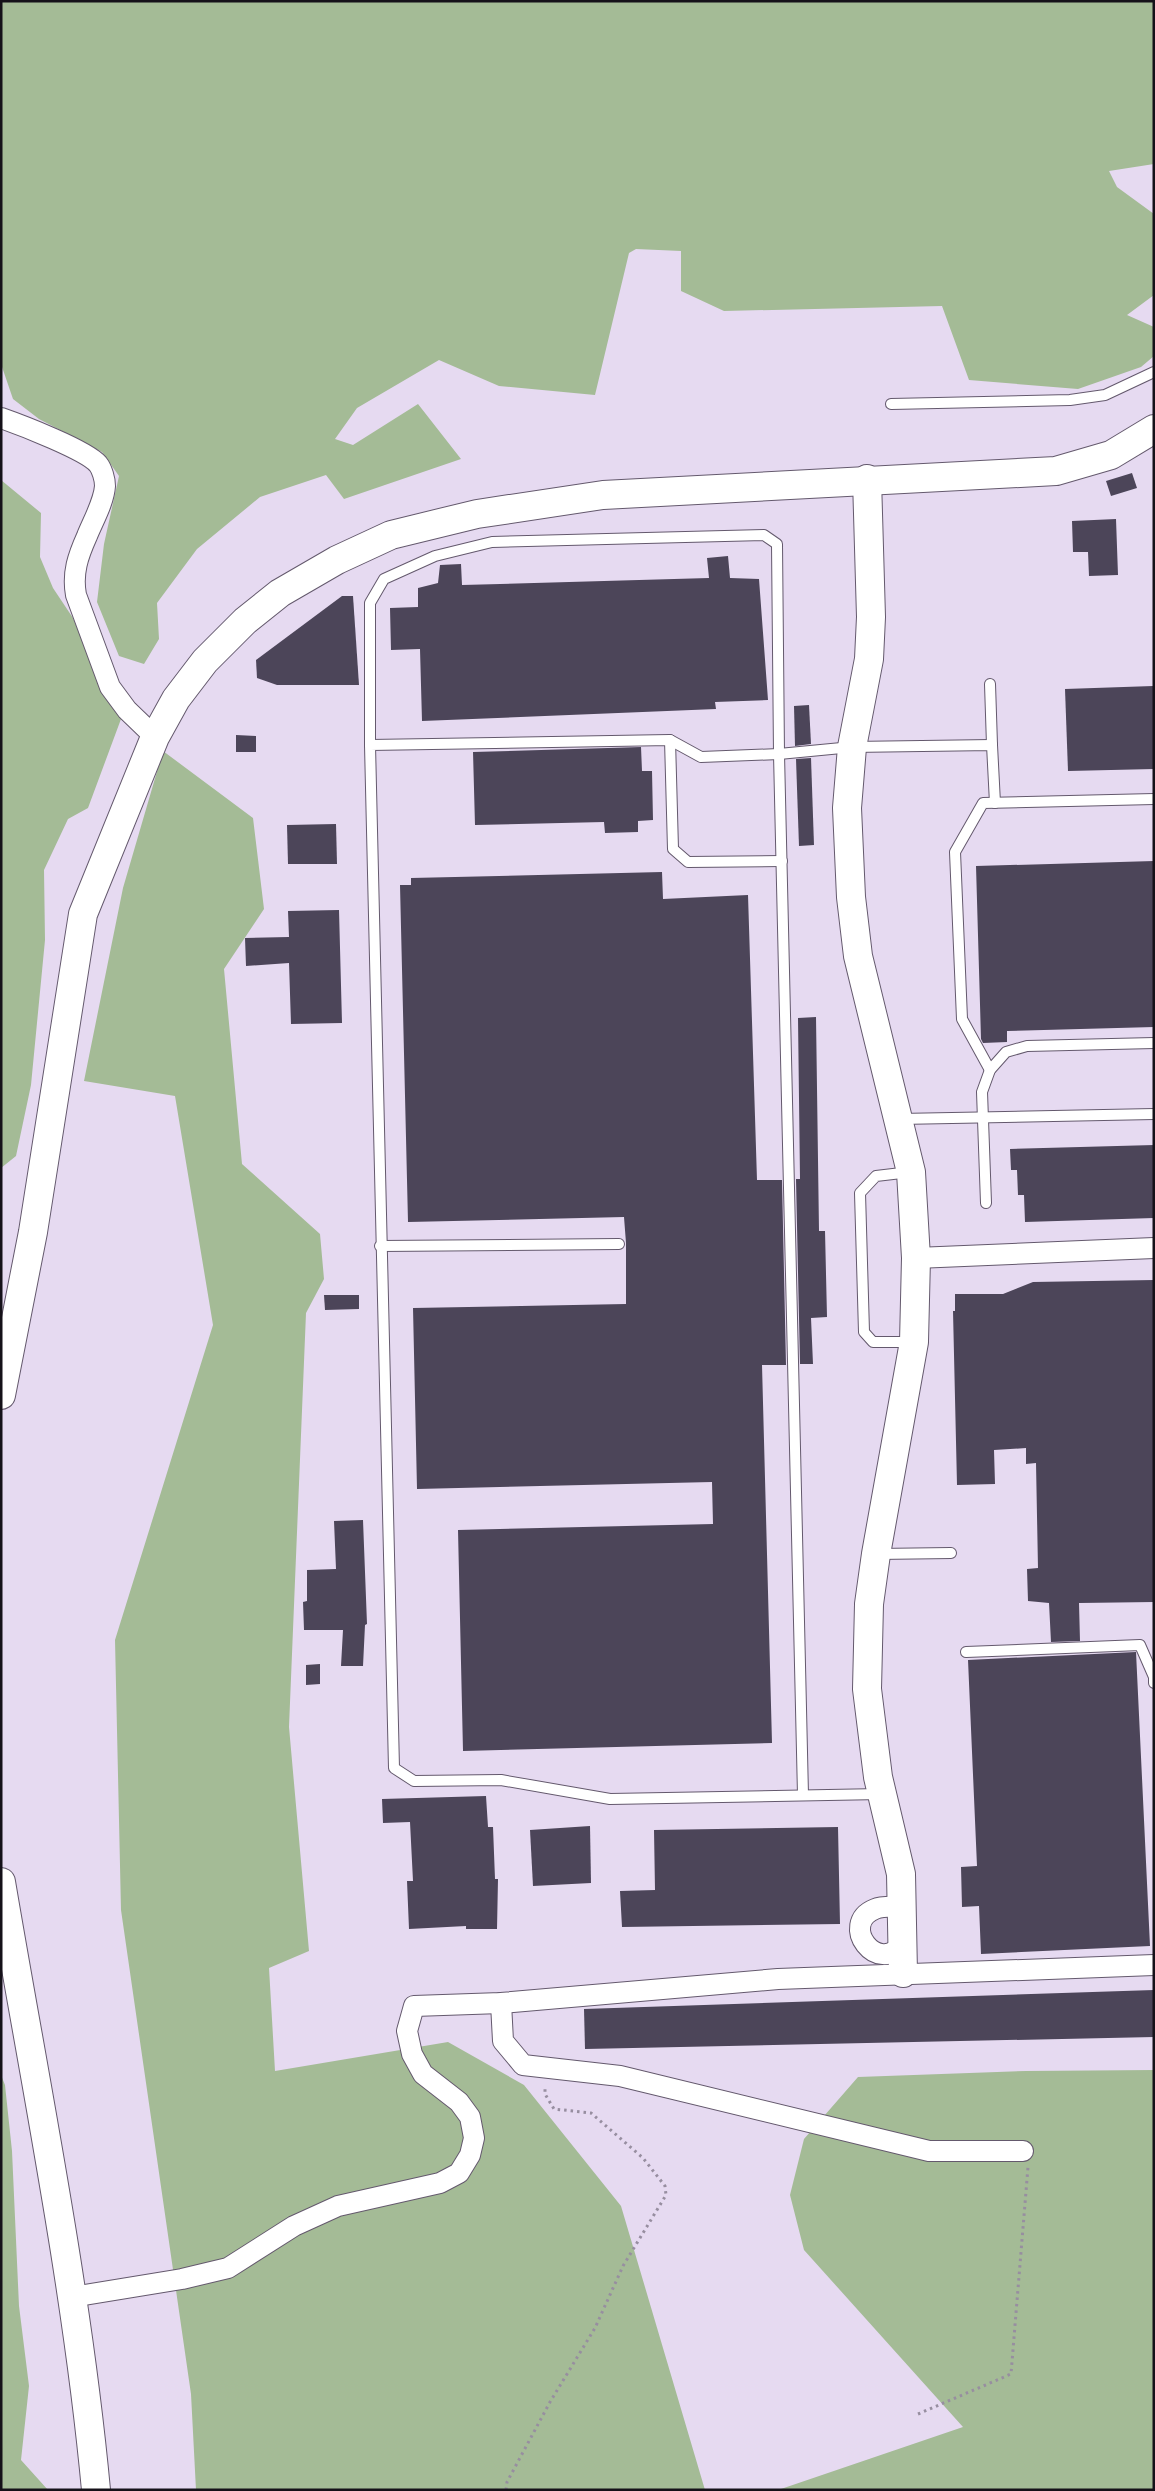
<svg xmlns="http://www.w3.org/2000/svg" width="1155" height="2491" font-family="'IBM Plex Sans',sans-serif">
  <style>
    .forest { fill: #a4bb96 }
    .building { fill: #4c4559 }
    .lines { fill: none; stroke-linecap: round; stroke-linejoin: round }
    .lane-casing { stroke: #64596d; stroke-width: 12 }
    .street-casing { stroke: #64596d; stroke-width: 22 }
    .secondary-casing { stroke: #64596d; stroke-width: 30 }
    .path { stroke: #978ea0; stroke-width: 3; stroke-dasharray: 2.5 4; stroke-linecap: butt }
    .lane { stroke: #fff; stroke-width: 10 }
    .street { stroke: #fff; stroke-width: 20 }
    .secondary { stroke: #fff; stroke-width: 28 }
  </style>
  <rect width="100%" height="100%" fill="#e6daf1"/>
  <g class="forest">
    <path d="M1,1H1154V164L1109,171L1117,187L1154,214V295L1127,315L1154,327V356L1141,367L1078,389L969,380L942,306L724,311L681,291V251L636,249L629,253L595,395L499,386L439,360L357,408L335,439L353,445L418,404L461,459L344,499L326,475L260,497L197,549L157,603L159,639L144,664L119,656L97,602L104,544L119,476L102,452L39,419L13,399L1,364Z"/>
    <path d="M1,480L41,513L40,557L53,588L73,618L93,667L121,719L88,808L68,819L44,870L45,940L31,1085L16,1156L1,1168Z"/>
    <path d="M163,751L253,818L264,909L224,969L242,1164L320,1234L324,1279L306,1313L289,1727L309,1951L269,1968L275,2071L448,2042L524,2085L621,2206L705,2490H196L191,2394L121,1910L115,1640L213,1325L175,1096L84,1081L123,888Z"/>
    <path d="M1154,2070V2490H778L963,2427L804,2250L790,2195L804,2139L858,2077L1026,2071Z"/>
    <path d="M1,2075L5,2085L12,2151L19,2306L29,2386L21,2460L48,2490H1Z"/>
  </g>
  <g class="building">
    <path d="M1132,473L1137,488L1111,496L1106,481Z"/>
    <path d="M1116,519L1118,575L1089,576L1088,552H1073L1072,521Z"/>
    <path d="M728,556L730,578L759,579L768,700L715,702L716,709L422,721L420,649L391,650L390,608L418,607V588L438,583L440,565L461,564L462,585L709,578L707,558Z"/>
    <path d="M342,596H353L359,685H277L257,678L256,660Z"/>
    <path d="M1153,686L1154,769L1068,771L1065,689Z"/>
    <path d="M809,705L811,744L795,746L794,706Z"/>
    <path d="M236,735L256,736V752H236Z"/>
    <path d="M641,747L642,771H652L653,820L638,821V832L605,833L604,822L475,825L473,752Z"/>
    <path d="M811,758L814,845L799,846L796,759Z"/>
    <path d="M336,824L337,864H288L287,825Z"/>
    <path d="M1154,861V1027L1007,1031V1042L983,1043L981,1039L976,866Z"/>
    <path d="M662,872L663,899L748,895L757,1180H782L786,1365H762L772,1743L463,1751L458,1530L713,1524L712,1482L417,1489L413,1308L626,1304V1243L624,1217L408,1222L400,885H411V878Z"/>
    <path d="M339,910L342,1023L291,1024L289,963L246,966L245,938L289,937L288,911Z"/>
    <path d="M816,1017L819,1231H825L827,1317L811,1318L813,1364H800L796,1179H800L798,1018Z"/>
    <path d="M1154,1145V1218L1025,1222L1024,1195H1018L1017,1170H1011L1010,1149Z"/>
    <path d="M1154,1280V1602L1079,1603L1080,1641L1051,1642L1049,1603L1028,1601L1027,1569L1038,1568L1036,1463L1026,1464V1448L994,1450L995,1484L957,1485L953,1311H955V1294H1003L1033,1282Z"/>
    <path d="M324,1295H359V1309L325,1310Z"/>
    <path d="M363,1520L367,1624L365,1625L363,1666H341L343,1630H304L303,1602L307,1601V1570L336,1569L334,1521Z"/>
    <path d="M1136,1652L1150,1946L981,1954L979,1906L962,1907L961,1867L977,1866L968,1660Z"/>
    <path d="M320,1664V1684L306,1685V1665Z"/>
    <path d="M486,1796L488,1827H493L495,1879H498L497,1929H466V1926L409,1929L407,1881H413L410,1822L383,1823L382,1799Z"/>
    <path d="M590,1826L591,1883L533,1886L530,1830Z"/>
    <path d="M838,1827L840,1924L622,1927L620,1891L655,1890L654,1830Z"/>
    <path d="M1154,1990V2037L585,2049L584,2009Z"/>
  </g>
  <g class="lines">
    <defs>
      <g id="lane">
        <path d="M891,404L1070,400L1105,395L1154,372"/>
        <path d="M990,684L992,745"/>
        <path d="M670,740L673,849L688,862L782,861"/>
        <path d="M370,745V603L384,579L435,556L492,542L764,535L777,544L779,754L803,1795"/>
        <path d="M990,1070L962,1019L955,852L983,803L1154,799"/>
        <path d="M899,1119L1154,1114"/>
        <path d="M910,1172L876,1176L860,1193L864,1332L873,1342H913"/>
        <path d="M986,1203L982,1092L990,1070L1006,1052L1027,1046L1154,1043"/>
        <path d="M380,1246L619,1244"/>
        <path d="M877,1554L951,1553"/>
        <path d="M966,1652L1140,1645L1154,1677V1683"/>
        <path d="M881,1794L610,1799L501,1780L414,1781L394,1768L370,745L670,740L701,757L779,754L852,747L992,745L995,803"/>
      </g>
      <g id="street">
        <path d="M1,418C21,425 86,450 98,464C102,469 105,479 105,486C104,502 93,521 87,536C78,556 72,573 76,595L110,687L127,710L155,737"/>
        <path d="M916,1258L1154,1248"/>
        <path d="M902,1906C894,1907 882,1906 875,1909C838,1924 878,1977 903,1943"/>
        <path d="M501,2003L503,2041L523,2065L620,2076L929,2151H1023"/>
        <path d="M72,2297L182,2279L228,2268L294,2226L338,2206L440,2183L459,2173L470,2155L474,2138L470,2117L459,2102L423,2074L412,2054L407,2031L414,2006L501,2003L778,1979L1154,1965"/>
      </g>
      <g id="secondary">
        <path d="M867,479L871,617L869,659L852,747L847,808L851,897L858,956L911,1172L916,1258L914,1342L876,1554L869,1604L867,1689L878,1777L901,1874L903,1973"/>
        <path d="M1,1395L33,1232L83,914L155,737L176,699L205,661L245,621L280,593L337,560L391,535L477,514L603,495L1056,471L1111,455L1154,429"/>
        <path d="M1,1882C35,2083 77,2287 96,2490"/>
      </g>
    </defs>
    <use href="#lane" class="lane-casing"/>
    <use href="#street" class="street-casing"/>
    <use href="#secondary" class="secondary-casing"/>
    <g class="path">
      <path d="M918,2414L1011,2374L1028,2167"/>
      <path d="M506,2490L507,2482L550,2402L595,2328L623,2266L666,2195L665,2186L643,2158L591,2113L554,2109L545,2094V2086"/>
    </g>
    <use href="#lane" class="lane"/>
    <use href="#street" class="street"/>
    <use href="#secondary" class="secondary"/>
  </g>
  <rect width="1155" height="2491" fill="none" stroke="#151119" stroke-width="5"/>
</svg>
